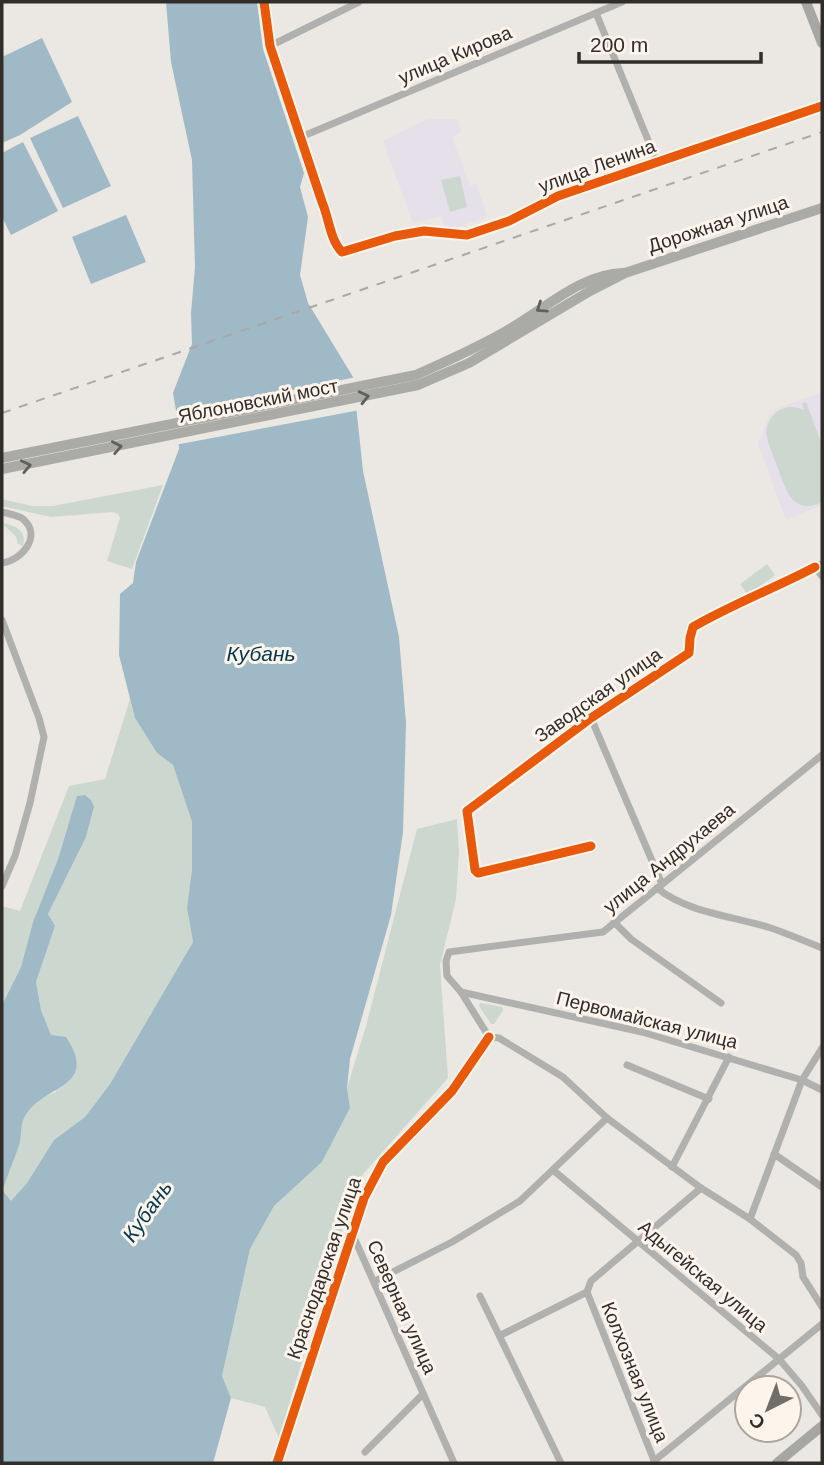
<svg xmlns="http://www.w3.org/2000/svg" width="824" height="1465" font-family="Arial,sans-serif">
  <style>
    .education { fill: #e6e0ea }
    .green { fill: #ccd8cf }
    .water { fill: #9fb9c6 }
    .pier { fill: #ebe7e2 }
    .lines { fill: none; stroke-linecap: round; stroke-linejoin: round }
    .street { stroke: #b0b1af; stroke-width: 7 }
    .secondary { stroke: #a6a6a5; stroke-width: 10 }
    .primary { stroke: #aaaaa7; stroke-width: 10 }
    .rail { stroke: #aaa8a6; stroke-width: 2; stroke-dasharray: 9 9; stroke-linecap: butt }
    .cycleway-casing { stroke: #fdf5ec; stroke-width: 13 }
    .cycleway { stroke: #e8590c; stroke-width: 9 }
    .oneway { stroke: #615f5c }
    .labels { text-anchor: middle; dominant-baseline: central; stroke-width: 6; stroke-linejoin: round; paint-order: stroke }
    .street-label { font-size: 19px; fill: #302d2a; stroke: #fdf5ec }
    .water-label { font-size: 21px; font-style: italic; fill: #023950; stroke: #fdf5ec }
  </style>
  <rect width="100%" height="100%" fill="#ebe7e2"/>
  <g class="education">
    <path d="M428,119H458L461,132L452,137L470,186L477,184L487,217L446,231L441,216L413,223L383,141Z"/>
    <path d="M822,392V505L786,520L758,443L770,414L774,410Z"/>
  </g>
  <g class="green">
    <path d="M460,176L467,207L450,212L441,180Z"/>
    <path d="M806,402L822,445V502C792,517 785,487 777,466C773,455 768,444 766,433C768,413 785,401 804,410L802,403Z"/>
    <path d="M163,485L132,569L107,561L120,518L118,514L113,512L51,517L2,506V499L32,506H53Z"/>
    <path d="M2,523C15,526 27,529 23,546L18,544L16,537Z"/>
    <path d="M767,564L775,575L748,595L740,584Z"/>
    <path d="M130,699L135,718L157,753L173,765L192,822V869L187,908L193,942L110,1084L85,1117L54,1140L27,1183L11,1202L3,1192L9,1166L19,1143L22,1120L34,1101L56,1092L51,1036L41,1010L36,982L55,926L48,914L86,837L94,808L68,825L58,859L33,922L21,967L2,1005V906L20,911L69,786L105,779Z"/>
    <path d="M457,819L459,852L456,899L440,965L448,1078L363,1174L338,1242L279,1438L265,1407L231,1398L222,1376L250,1249L274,1206L322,1162L350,1108L347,1088L366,1026L417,829Z"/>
    <path d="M480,1003L502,1007L503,1010L494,1024H491L479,1006Z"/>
  </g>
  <g class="water">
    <path d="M166,2H257L263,49L304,173L300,187L308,217L300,275L308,303L353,377L363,471L399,637L406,723L403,832L391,915L350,1059L347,1088L350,1108L322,1162L274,1206L250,1249L222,1376L231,1398L213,1463H2V1005L21,967L33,922L58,859L77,796L85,795L91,800L94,807L86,837L48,914L55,926L36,982L41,1010L51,1035L66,1037C101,1090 40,1084 24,1118C20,1126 22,1136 19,1145C14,1161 7,1175 3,1191L11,1201L27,1183L54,1140L85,1117L110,1084L193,942L187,908L192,869V822L173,765L157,753L135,718L119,655L120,594L133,583L136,562L179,449L178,422L173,393L192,344L191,313L195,267L192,160L171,62Z"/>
    <path d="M42,38L72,102L20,135L2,143V57Z"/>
    <path d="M78,116L111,186L63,208L30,138Z"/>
    <path d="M23,142L58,211L11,235L2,217V153Z"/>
    <path d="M126,215L146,262L91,284L72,237Z"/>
  </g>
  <path class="pier" d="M356,377L360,410L175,445L173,415Z"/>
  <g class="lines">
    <g class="street">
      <path d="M264,2L270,46L322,202C329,218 330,240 342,252L395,236L424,231L467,235L509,221L558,196L822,106"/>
      <path d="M596,13L657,162"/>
      <path d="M270,46L359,2"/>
      <path d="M301,137L622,2"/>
      <path d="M2,512C9,514 18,515 23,519C43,536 21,561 2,563"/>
      <path d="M822,564L815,567L822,576"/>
      <path d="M2,620L39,718L44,737L30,803L15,856L2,886"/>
      <path d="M591,718L662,884"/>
      <path d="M591,846L478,873L475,870L467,811L591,718L689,653L690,638L693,627C733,604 775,588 815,567"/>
      <path d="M657,888C688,913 733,916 771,928C788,934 805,941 822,948"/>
      <path d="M614,922L631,939L721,1003"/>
      <path d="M461,992L642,1032L802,1080L822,1090"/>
      <path d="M489,1037L461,992L447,976L446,961L449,952L603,932L822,755"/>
      <path d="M489,1037L499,1038L563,1077L607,1118L701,1188L750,1219L796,1255L801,1263L803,1277L822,1307"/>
      <path d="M627,1065L709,1099"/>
      <path d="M774,1154L822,1187"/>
      <path d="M672,1167L729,1057"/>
      <path d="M553,1170L779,1359L802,1386L822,1415"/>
      <path d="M750,1219L802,1080L822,1048"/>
      <path d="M352,1233L454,1463"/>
      <path d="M375,1281L452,1242L520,1201L607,1118"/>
      <path d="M587,1292L655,1463"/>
      <path d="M587,1292L591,1281L701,1188"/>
      <path d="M480,1296L561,1463"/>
      <path d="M501,1335L587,1292"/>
      <path d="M365,1452L423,1394"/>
      <path d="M654,1461L822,1324"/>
      <path d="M277,1463L364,1198L383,1162L452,1091L489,1037"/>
    </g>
    <g class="secondary">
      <path d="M806,2L822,43"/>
      <path d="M777,1463L822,1426"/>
    </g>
    <g class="primary">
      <path d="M2,458L416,375C449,360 482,346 513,327C547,307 582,274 623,273"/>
      <path d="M2,469L418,385L469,363L590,291L625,273L822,208"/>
    </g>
    <path class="rail" d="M2,413L822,132"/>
    <defs>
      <g id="cycleway">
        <path d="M264,2L270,46L322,202C329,218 330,240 342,252L395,236L424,231L467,235L509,221L558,196L822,106"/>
        <path d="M591,846L478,873L475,870L467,811L591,718L689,653L690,638L693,627C733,604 775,588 815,567"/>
        <path d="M277,1463L364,1198L383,1162L452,1091L489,1037"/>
      </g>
    </defs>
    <use href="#cycleway" class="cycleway-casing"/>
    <use href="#cycleway" class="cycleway"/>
  </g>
  <defs><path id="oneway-chevron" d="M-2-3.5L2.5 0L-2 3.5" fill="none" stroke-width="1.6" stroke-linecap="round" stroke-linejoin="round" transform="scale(1.75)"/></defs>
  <g class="oneway">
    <use href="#oneway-chevron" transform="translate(541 308) rotate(146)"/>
    <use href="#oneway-chevron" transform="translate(364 397) rotate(-13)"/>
    <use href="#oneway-chevron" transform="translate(117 447) rotate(-11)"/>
    <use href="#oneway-chevron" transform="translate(26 466) rotate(-12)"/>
  </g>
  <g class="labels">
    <g class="street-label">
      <text transform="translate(455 55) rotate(-23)">улица Кирова</text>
      <text transform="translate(597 166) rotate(-20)">улица Ленина</text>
      <text transform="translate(718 224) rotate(-18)">Дорожная улица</text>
      <text transform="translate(258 401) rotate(-11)">Яблоновский мост</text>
      <text transform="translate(598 695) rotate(-35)">Заводская улица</text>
      <text transform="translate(669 858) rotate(-39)">улица Андрухаева</text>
      <text transform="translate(647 1020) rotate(14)">Первомайская улица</text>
      <text transform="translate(324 1268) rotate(-71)">Краснодарская улица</text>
      <text transform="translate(703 1276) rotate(40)">Адыгейская улица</text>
      <text transform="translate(402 1307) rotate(66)">Северная улица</text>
      <text transform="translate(635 1372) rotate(68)">Колхозная улица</text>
    </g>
    <g class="water-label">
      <text x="261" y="653">Кубань</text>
      <text transform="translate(147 1211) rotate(-55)">Кубань</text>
    </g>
  </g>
  <rect width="824" height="1465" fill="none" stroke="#302d2a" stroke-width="7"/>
  <g transform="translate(768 1409) rotate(222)"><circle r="33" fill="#fdf5ec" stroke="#aba59e" stroke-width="2"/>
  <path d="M0-5L12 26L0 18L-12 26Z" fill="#716e6a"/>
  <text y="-10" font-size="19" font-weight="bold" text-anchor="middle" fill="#302d2a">С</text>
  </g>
  <path d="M579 52v10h182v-10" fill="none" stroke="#302d2a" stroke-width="3.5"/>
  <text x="590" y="52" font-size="21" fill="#302d2a" stroke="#fdf5ec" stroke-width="5" paint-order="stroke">200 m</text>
</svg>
